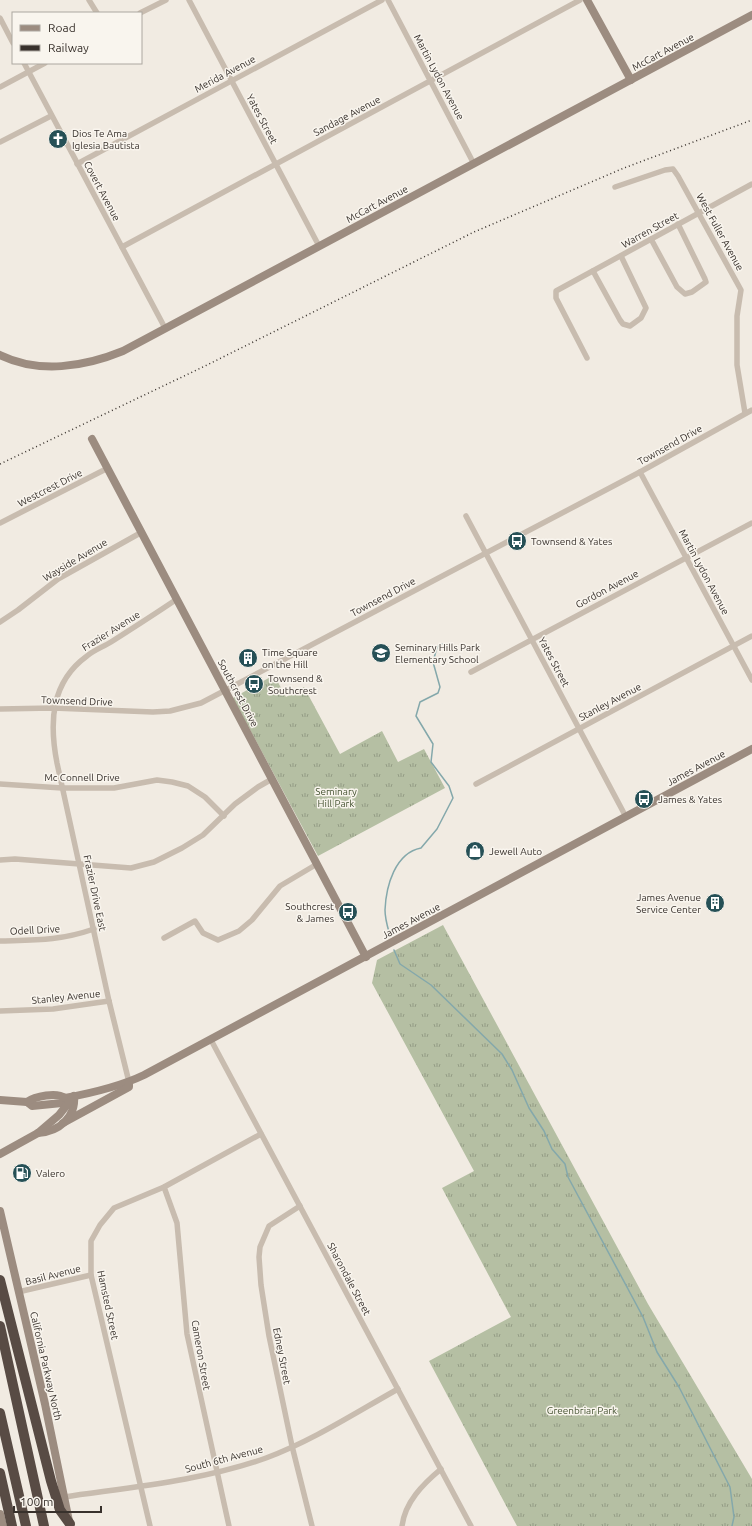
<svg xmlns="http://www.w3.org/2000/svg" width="752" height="1526" font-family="Ubuntu,sans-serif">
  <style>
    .grass { fill: url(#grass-tufts) }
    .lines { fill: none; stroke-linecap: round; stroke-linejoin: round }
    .stream { stroke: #84a8ab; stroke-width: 1.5 }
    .street { stroke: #c8bcaf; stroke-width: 5.5 }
    .secondary { stroke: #9c8c80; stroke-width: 8 }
    .highway { stroke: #584b44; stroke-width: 10 }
    .rail { stroke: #38312c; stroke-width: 1.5; stroke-dasharray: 1 3; stroke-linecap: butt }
    .labels { text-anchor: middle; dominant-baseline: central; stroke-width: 3; stroke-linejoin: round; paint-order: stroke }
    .street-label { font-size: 10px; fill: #38312c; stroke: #f9f5ee }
    .poi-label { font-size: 10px; fill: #38312c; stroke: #f9f5ee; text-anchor: start }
    .park-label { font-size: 10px; fill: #465433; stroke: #f9f5ee }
  </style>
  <defs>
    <pattern id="grass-tufts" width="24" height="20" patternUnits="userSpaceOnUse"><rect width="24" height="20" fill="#b5bfa3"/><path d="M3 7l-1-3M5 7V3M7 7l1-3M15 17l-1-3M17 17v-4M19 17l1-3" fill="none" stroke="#949c85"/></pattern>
  </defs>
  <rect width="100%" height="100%" fill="#f1ebe2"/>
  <g class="grass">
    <path d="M274,675L286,697L304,687L340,754L382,731L398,762L424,749L445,788L318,856L233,698Z"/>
    <path d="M443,925L648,1304L752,1479V1526H517L429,1361L511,1317L442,1188L474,1171L372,983L377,960Z"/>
  </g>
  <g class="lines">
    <g class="stream">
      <path d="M389,932C387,925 385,917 385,910C386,886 395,853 421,848L437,829L453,798L449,786L431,762L433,744L416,716L420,702L438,693L440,687L433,662L437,647L442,644"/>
      <path d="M394,950L400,964L431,985L502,1054L512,1070L529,1108L544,1131L552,1149L565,1164L568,1177L643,1317L657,1352L679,1387L730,1487L734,1517L732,1526"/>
    </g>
    <g class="street">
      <path d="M89,0L97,13"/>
      <path d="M189,0L319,246"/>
      <path d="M388,0L474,164"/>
      <path d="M140,13L166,0"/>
      <path d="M0,18L13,43"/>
      <path d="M24,63L165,328"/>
      <path d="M0,87L45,63"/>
      <path d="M0,142L51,116"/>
      <path d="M77,164L382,0"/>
      <path d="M615,187L665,170L673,169L678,176L741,290L737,316V365L745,413"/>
      <path d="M651,239L677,287L685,294L692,292L706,282L705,279L678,224"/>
      <path d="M122,247L580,0"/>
      <path d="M593,271L620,320L623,324L630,326L641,318L646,308L621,256"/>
      <path d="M587,358L556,298V291L752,184"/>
      <path d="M640,472L752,680"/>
      <path d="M466,516L626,817"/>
      <path d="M0,523L108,468"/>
      <path d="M0,622L18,610L58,579L142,532"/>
      <path d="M471,672L752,523"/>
      <path d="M0,709L53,708L153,712L170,711L201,703L640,472L752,410"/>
      <path d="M0,784L62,788H114L157,780L172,782L188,786L205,797L224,816"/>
      <path d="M476,784L752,636"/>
      <path d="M0,860L15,859L131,868L154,862L182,848L203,835L235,804L258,787L272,779"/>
      <path d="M164,938L195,921L203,933L218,940L239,931L252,920L280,886L317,864"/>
      <path d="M0,941C36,940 59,941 94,929"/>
      <path d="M0,1011L53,1009L109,1001"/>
      <path d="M211,1040L471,1526"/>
      <path d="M129,1082L109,1001L57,763C49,722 51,682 87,656C94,650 103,647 111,642C133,628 155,614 177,599"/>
      <path d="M164,1187L177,1223L187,1334L229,1526"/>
      <path d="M300,1206L269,1226L260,1247L259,1257L261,1285L269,1336L292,1446L312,1526"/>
      <path d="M18,1292L91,1275"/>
      <path d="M64,1497C132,1487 201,1481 266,1458C312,1441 355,1413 398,1389"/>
      <path d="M150,1526L91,1275V1241L100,1225L114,1208L164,1187L261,1134"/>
      <path d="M402,1526C405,1502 423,1484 441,1469"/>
    </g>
    <g class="secondary">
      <path d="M587,0L631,80"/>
      <path d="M0,355C39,374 84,367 123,351L752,15"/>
      <path d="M92,439L366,957"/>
      <path d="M0,1100L27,1102L32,1106L62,1103L65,1098"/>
      <path d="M27,1102C35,1096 57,1092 65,1098C92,1093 119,1087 144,1075L752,749"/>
      <path d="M63,1123L129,1087V1082"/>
      <path d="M38,1133C59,1132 76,1117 74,1096"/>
      <path d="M0,1154L38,1133L59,1115L74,1096"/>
      <path d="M0,1211L45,1404L69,1521"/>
      <path d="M0,1514L3,1526"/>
    </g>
    <g class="highway">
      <path d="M0,1280L51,1481L60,1510L70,1524"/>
      <path d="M0,1326L44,1526"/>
      <path d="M0,1413L26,1526"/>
      <path d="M0,1473L12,1526"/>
    </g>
    <path class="rail" d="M0,464L205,366L474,232L624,168L752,120"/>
  </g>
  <defs>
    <symbol id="church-disc" viewBox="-11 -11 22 22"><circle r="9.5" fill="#265056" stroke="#f9f5ee"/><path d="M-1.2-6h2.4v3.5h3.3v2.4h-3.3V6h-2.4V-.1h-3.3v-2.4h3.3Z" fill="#fff"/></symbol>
    <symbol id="bus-disc" viewBox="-11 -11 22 22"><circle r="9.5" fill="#265056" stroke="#f9f5ee"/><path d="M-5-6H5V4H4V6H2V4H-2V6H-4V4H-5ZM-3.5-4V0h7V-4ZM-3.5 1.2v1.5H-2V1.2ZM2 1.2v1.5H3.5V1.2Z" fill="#fff"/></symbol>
    <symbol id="school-disc" viewBox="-11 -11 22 22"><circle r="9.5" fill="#265056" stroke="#f9f5ee"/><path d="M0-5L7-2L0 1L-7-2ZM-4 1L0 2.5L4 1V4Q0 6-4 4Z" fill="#fff"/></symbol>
    <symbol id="building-disc" viewBox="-11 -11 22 22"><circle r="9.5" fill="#265056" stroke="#f9f5ee"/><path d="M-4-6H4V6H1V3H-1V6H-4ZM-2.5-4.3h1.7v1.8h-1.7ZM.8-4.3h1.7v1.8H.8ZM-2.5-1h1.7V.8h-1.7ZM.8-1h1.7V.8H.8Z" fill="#fff"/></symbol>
    <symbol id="shop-disc" viewBox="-11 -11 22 22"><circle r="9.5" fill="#265056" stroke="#f9f5ee"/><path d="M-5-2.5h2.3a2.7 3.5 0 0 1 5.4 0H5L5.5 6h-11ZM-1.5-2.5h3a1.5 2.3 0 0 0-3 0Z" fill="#fff"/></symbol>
    <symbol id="fuel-disc" viewBox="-11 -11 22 22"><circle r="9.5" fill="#265056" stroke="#f9f5ee"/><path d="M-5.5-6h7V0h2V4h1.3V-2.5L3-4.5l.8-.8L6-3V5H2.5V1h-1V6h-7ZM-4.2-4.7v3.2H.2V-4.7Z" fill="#fff"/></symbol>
  </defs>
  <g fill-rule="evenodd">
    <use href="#church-disc" x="47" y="128" width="22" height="22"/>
    <use href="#bus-disc" x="506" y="530" width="22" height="22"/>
    <use href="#school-disc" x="370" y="642" width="22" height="22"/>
    <use href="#building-disc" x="237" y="647" width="22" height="22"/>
    <use href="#bus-disc" x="243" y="673" width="22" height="22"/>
    <use href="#bus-disc" x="633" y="788" width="22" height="22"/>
    <use href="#shop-disc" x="464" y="840" width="22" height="22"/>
    <use href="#building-disc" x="704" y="892" width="22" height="22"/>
    <use href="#bus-disc" x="337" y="901" width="22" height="22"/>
    <use href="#fuel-disc" x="11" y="1162" width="22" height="22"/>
  </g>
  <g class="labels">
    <g class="street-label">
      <text transform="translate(663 52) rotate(-28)">McCart Avenue</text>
      <text transform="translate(225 74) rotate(-28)">Merida Avenue</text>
      <text transform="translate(439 77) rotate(62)">Martin Lydon Avenue</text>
      <text transform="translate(347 116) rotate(-28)">Sandage Avenue</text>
      <text transform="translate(262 119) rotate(62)">Yates Street</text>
      <text transform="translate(102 191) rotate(62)">Covert Avenue</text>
      <text transform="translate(377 204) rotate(-28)">McCart Avenue</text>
      <text transform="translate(650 230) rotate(-29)">Warren Street</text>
      <text transform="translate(720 232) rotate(61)">West Fuller Avenue</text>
      <text transform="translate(670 445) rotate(-29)">Townsend Drive</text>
      <text transform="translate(50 488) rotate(-27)">Westcrest Drive</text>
      <text transform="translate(75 560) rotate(-31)">Wayside Avenue</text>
      <text transform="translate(704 572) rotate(62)">Martin Lydon Avenue</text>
      <text transform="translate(607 589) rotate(-28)">Gordon Avenue</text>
      <text transform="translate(383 597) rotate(-28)">Townsend Drive</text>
      <text transform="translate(111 631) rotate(-32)">Frazier Avenue</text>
      <text transform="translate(554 662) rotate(62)">Yates Street</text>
      <text transform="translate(238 693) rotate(62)">Southcrest Drive</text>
      <text transform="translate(77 701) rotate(2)">Townsend Drive</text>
      <text transform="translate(610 702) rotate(-28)">Stanley Avenue</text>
      <text transform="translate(696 768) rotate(-28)">James Avenue</text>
      <text x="82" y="777">Mc Connell Drive</text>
      <text transform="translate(95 893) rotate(78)">Frazier Drive East</text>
      <text transform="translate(411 921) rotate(-28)">James Avenue</text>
      <text transform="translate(35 930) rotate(-3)">Odell Drive</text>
      <text transform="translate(66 997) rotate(-6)">Stanley Avenue</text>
      <text transform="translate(53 1275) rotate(-14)">Basil Avenue</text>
      <text transform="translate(349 1279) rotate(62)">Sharondale Street</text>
      <text transform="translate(108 1305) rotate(78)">Hamsted Street</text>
      <text transform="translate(201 1355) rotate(80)">Cameron Street</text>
      <text transform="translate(282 1356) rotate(79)">Edney Street</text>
      <text transform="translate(46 1366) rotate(77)">California Parkway North</text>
      <text transform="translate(224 1459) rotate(-15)">South 6th Avenue</text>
    </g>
    <g class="poi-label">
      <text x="72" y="133">Dios Te Ama<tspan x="72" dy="12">Iglesia Bautista</tspan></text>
      <text x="531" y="541">Townsend &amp; Yates</text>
      <text x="395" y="647">Seminary Hills Park<tspan x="395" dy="12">Elementary School</tspan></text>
      <text x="262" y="652">Time Square<tspan x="262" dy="12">on the Hill</tspan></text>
      <text x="268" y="678">Townsend &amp;<tspan x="268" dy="12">Southcrest</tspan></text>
      <text x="658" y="799">James &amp; Yates</text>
      <text x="489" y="851">Jewell Auto</text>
      <text x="701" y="897" text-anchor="end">James Avenue<tspan x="701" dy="12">Service Center</tspan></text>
      <text x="334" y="906" text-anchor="end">Southcrest<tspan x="334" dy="12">&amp; James</tspan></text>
      <text x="36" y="1173">Valero</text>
    </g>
    <g class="park-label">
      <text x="336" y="791">Seminary<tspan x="336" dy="12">Hill Park</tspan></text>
      <text x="582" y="1410">Greenbriar Park</text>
    </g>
  </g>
  <rect x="12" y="12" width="130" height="52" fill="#f9f5ee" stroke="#aca7a0"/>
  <rect x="20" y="25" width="20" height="6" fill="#9c8c80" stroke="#aca7a0"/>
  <text x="48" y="32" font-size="12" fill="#38312c">Road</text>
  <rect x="20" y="45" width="20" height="6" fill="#38312c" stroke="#aca7a0"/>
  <text x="48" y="52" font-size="12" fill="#38312c">Railway</text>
  <path d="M14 1506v6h87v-6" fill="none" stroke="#38312c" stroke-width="2"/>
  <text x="20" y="1506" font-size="12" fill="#38312c" stroke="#f9f5ee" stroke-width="3" paint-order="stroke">100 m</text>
</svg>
